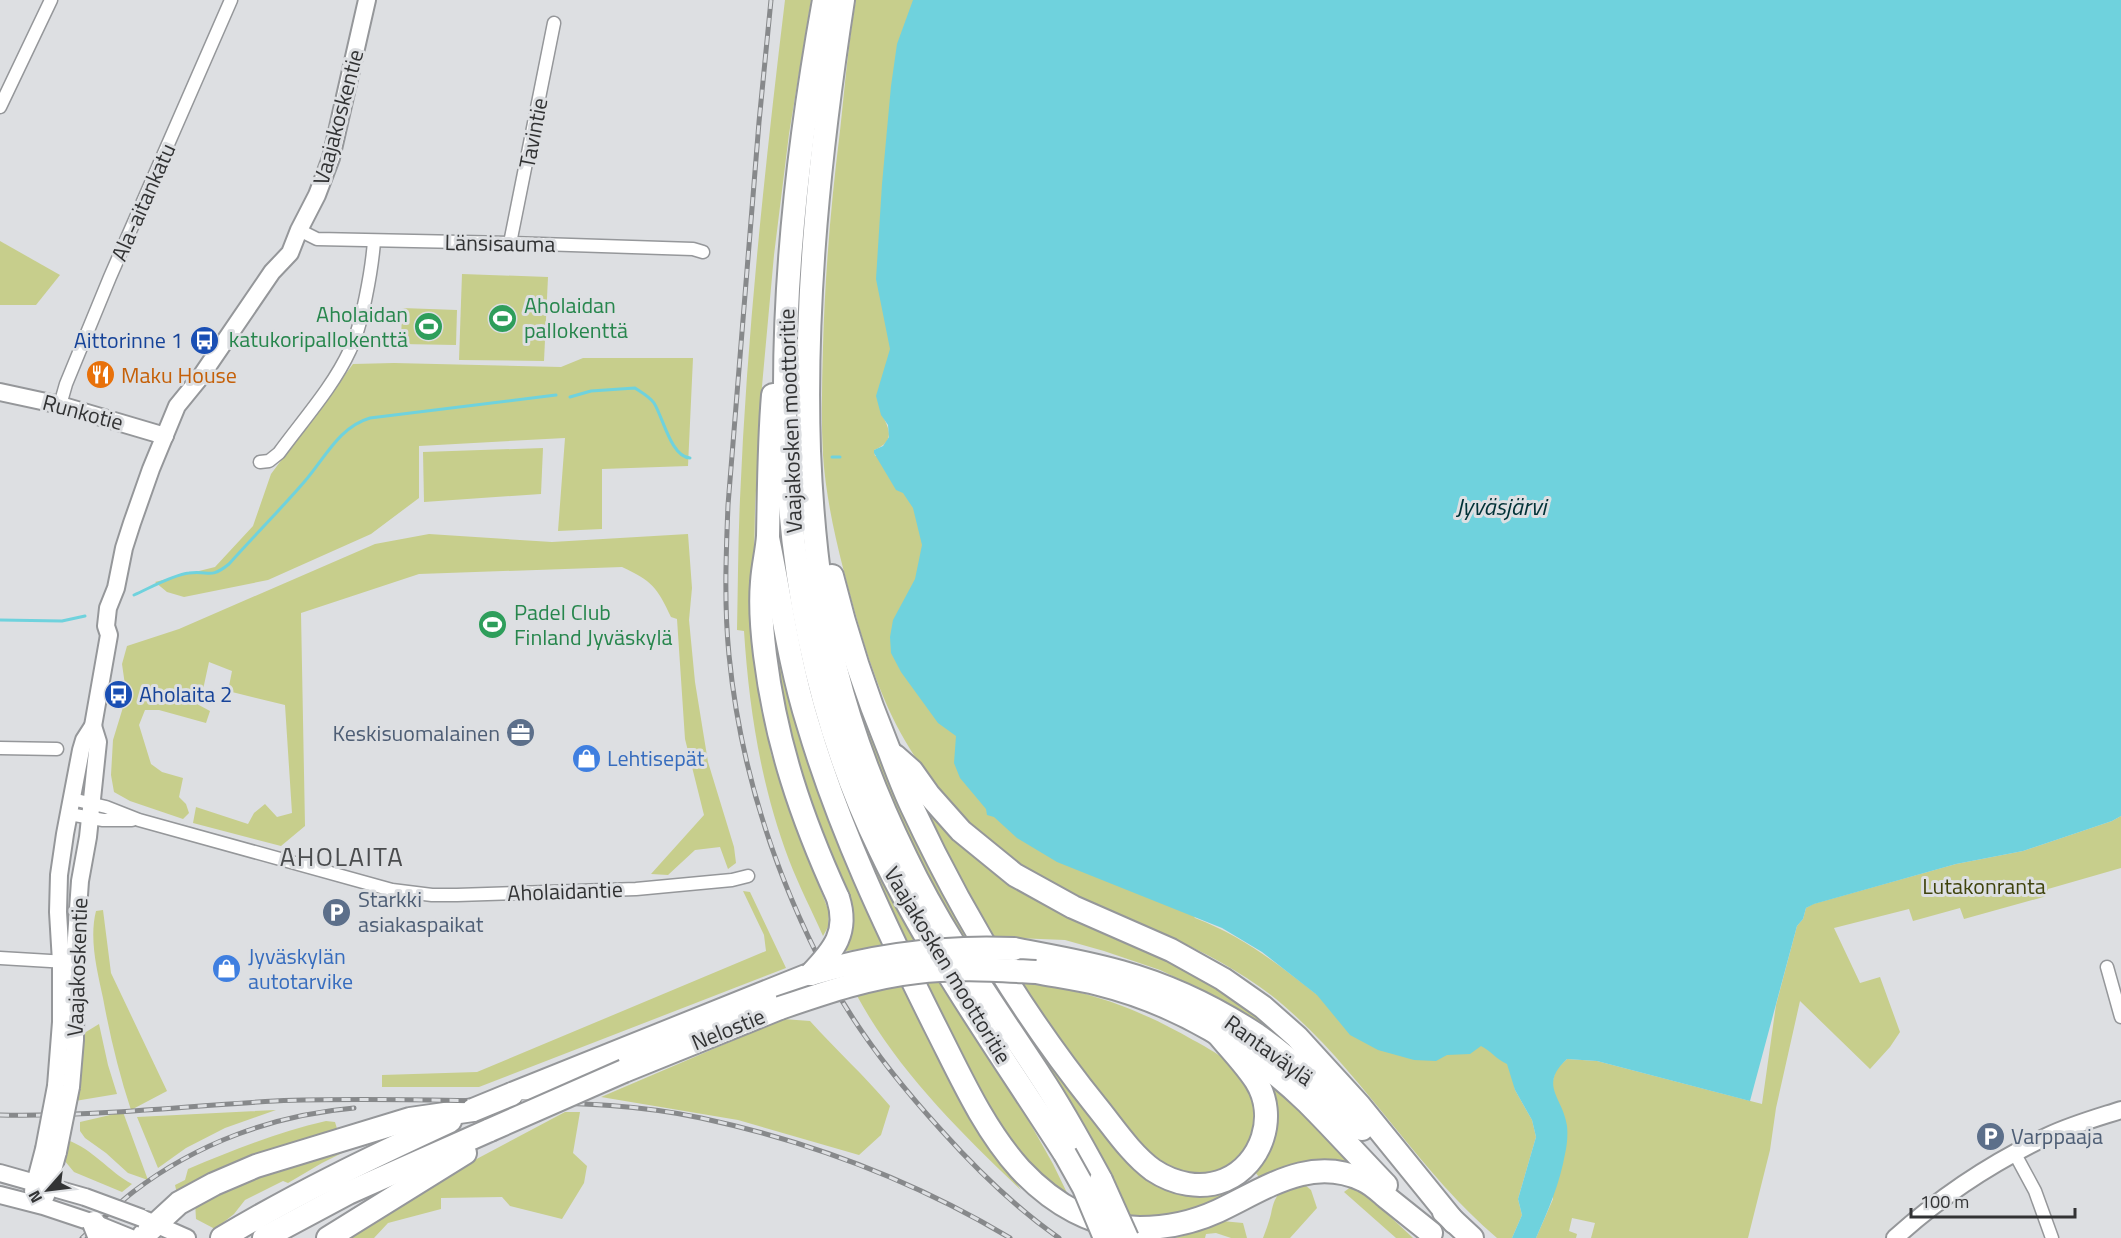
<svg xmlns="http://www.w3.org/2000/svg" width="2121" height="1238" font-family="'Titillium Web',sans-serif">
  <style>
    .green { fill: #c7ce8c }
    .water { fill: #6fd2dd }
    .lines { fill: none; stroke-linecap: round; stroke-linejoin: round }
    .stream { stroke: #6fd2dd; stroke-width: 3 }
    .street-casing { stroke: #95979a; stroke-width: 15 }
    .secondary-casing { stroke: #95979a; stroke-width: 20 }
    .highway-casing { stroke: #95979a; stroke-width: 26 }
    .street { stroke: #fff; stroke-width: 12 }
    .secondary { stroke: #fff; stroke-width: 16 }
    .highway { stroke: #fff; stroke-width: 22 }
    .rail-casing { stroke: #87898b; stroke-width: 5 }
    .rail { stroke: #dddfe2; stroke-width: 3; stroke-dasharray: 9; stroke-linecap: butt }
    .secondary-bridge-casing { stroke: #95979a; stroke-width: 20; stroke-linecap: butt }
    .highway-bridge-casing { stroke: #95979a; stroke-width: 26; stroke-linecap: butt }
    .secondary-bridge { stroke: #fff; stroke-width: 16 }
    .highway-bridge { stroke: #fff; stroke-width: 22 }
    .labels { text-anchor: middle; dominant-baseline: central; stroke-width: 6; stroke-linejoin: round; paint-order: stroke }
    .street-label { font-size: 22px; fill: #323334; stroke: #dddfe2 }
    .leisure-label { font-size: 22px; fill: #27864d; stroke: #dddfe2; text-anchor: start }
    .transit-label { font-size: 22px; fill: #164399; stroke: #dddfe2; text-anchor: end }
    .food-label { font-size: 22px; fill: #c56008; stroke: #dddfe2; text-anchor: start }
    .service-label { font-size: 22px; fill: #4e5e75; stroke: #dddfe2; text-anchor: start }
    .shop-label { font-size: 22px; fill: #366cbe; stroke: #dddfe2; text-anchor: start }
    .park-label { font-size: 22px; fill: #3f430c; stroke: #dddfe2 }
    .water-label { font-size: 24px; font-style: italic; fill: #003136; stroke: #dddfe2 }
    .quarter-label { font-size: 26px; letter-spacing: 1.5px; fill: #4a4c4e; stroke: #dddfe2 }
  </style>
  <rect width="100%" height="100%" fill="#dddfe2"/>
  <g class="green">
    <path d="M785,0H811L789,134L774,255L762,386L755,508L753,614L760,685L771,754L792,816L829,912L828,927L823,936C812,911 799,886 789,860C761,786 749,709 744,631L737,630C738,586 738,542 740,499C747,332 765,166 785,0Z"/>
    <path d="M856,0H1005L882,415C891,431 894,442 874,450L875,456H891L1195,918C1242,936 1277,963 1316,994L1497,976L1515,1090L1532,1120L1536,1137L1518,1199L1522,1215L1512,1238H1497C1416,1169 1363,1073 1282,1004C1216,948 1132,924 1056,886C1027,871 999,851 974,829C964,821 956,810 948,800C901,746 880,697 860,630C844,573 827,514 823,455C821,419 822,383 823,347C825,274 831,203 840,131C845,87 848,43 856,0Z"/>
    <path d="M0,241L60,275L36,305H0Z"/>
    <path d="M462,274L548,277L544,361L459,360Z"/>
    <path d="M402,308L457,310L456,345L401,344Z"/>
    <path d="M583,358H693L688,466L602,469V529L558,531L565,438L419,446V498L371,534L268,580L184,597L167,592L155,582L215,567L253,526L271,474L353,364L394,363L561,367Z"/>
    <path d="M777,428L787,565L1013,1093L1053,1164L1070,1199L1011,1149L911,966L829,774L780,566Z"/>
    <path d="M543,448L541,494L424,502L423,452Z"/>
    <path d="M429,534L552,542L688,534L692,588L689,620L695,682L708,762L734,847L736,863L728,869L720,847L695,850L668,875L651,874L704,815L685,739L677,619L671,617C657,587 652,581 622,567L419,574L301,613L305,826L281,846L193,823L196,807L248,824L254,813L265,804L277,817L292,813L285,705L228,691L232,671L209,662L204,685L197,704L210,711L206,723L159,710H145L139,725L151,764L162,772L183,778L179,797L186,804L189,813L183,819L130,801L114,792L111,775L113,740L124,704L126,692L122,664L127,646L179,629L375,544Z"/>
    <path d="M770,582L890,945L838,952L844,940L777,694Z"/>
    <path d="M846,670L974,937L962,938C909,856 874,763 846,670Z"/>
    <path d="M906,774L942,819L1239,996L1277,1033L1223,1000L1160,970L1104,951L1065,940L987,937Z"/>
    <path d="M2121,816V868L2048,889L2047,896L1964,919L1960,908L1913,921L1909,909L1834,928L1860,983L1880,977L1900,1032L1890,1047L1870,1069L1800,1001L1776,1108L1770,1150L1748,1238H1591L1595,1223L1572,1218L1569,1231L1577,1234L1576,1238H1536L1553,1199L1552,1084L1556,1069L1567,1059L1597,1061L1762,1104L1776,1005L1797,926L1803,919L1806,908L1813,904L1956,864L2023,851L2112,821Z"/>
    <path d="M743,891L750,892L786,968L479,1087H382V1075L477,1072L766,951L764,935Z"/>
    <path d="M103,910L111,973L167,1091L131,1110C119,1074 110,1036 103,998C97,970 89,939 96,911Z"/>
    <path d="M987,977L1000,978L1140,1166L1238,1182L1243,1192L1194,1214L1129,1220Z"/>
    <path d="M1016,981C1083,989 1134,1006 1193,1040C1214,1051 1237,1065 1250,1086C1252,1091 1253,1098 1254,1104C1258,1130 1254,1133 1245,1157L1205,1178L1174,1174L1131,1137Z"/>
    <path d="M905,986L993,1149L1021,1190C959,1131 897,1070 856,994Z"/>
    <path d="M783,1019L810,1021C836,1050 865,1076 890,1106L881,1135L859,1155L738,1120L601,1097Z"/>
    <path d="M99,1024L108,1065L117,1094L75,1101L81,1035Z"/>
    <path d="M1263,1075L1359,1169C1322,1153 1299,1169 1263,1182L1255,1172L1270,1142Z"/>
    <path d="M276,1110L225,1128L186,1148L158,1168L137,1117Z"/>
    <path d="M123,1112L148,1180L128,1173L106,1153L85,1138L80,1131V1122Z"/>
    <path d="M565,1112H580L573,1153L587,1166L584,1183L562,1219L510,1206L502,1197L441,1198V1209L388,1223L374,1238H344L422,1188Z"/>
    <path d="M326,1121L335,1122L338,1132L177,1194L175,1185L185,1180L188,1169C234,1150 278,1132 326,1121Z"/>
    <path d="M67,1140C93,1149 108,1171 132,1184L122,1192L74,1172L64,1160Z"/>
    <path d="M356,1146L322,1163L288,1183L283,1181L245,1200L234,1214L215,1229L196,1219L195,1202L225,1187Z"/>
    <path d="M1305,1185L1311,1190L1317,1208L1290,1238H1263C1266,1230 1269,1222 1271,1214C1276,1190 1281,1190 1305,1185Z"/>
    <path d="M1352,1186L1366,1194L1413,1238H1396L1344,1192Z"/>
    <path d="M1222,1221L1243,1223L1247,1238H1231L1216,1233L1206,1234L1205,1238H1172C1191,1236 1205,1227 1222,1221Z"/>
  </g>
  <path class="water" d="M913,0H2121V816L2112,821L2023,851L1956,864L1814,904L1806,908L1803,919L1797,926L1750,1101L1597,1061L1567,1059C1538,1086 1563,1097 1567,1126C1568,1134 1567,1146 1565,1154C1560,1183 1548,1211 1536,1238H1512L1522,1215L1518,1199L1536,1137L1532,1120L1515,1090L1507,1064C1496,1059 1491,1051 1481,1046L1470,1054L1447,1055L1436,1061L1414,1060L1378,1050L1350,1035L1317,995L1262,952L1222,928L1057,862L1017,838L994,817L987,815L986,809L960,778L954,763L956,736L938,723L901,672L891,653L890,637L893,620L915,579L922,545L913,508L903,493L896,490L874,453V450L883,446L889,437L888,425L881,415L876,396L890,349L876,279L882,184L891,86L897,44Z"/>
  <g class="lines">
    <g class="stream">
      <path d="M570,397L591,391L635,388C641,392 650,397 654,403C663,417 671,457 690,458"/>
      <path d="M832,457H840"/>
      <path d="M134,595C150,588 172,575 189,573C210,570 209,580 229,564C254,536 280,510 305,481C325,458 339,427 370,418L556,395"/>
      <path d="M0,620L62,621L85,616"/>
    </g>
    <defs>
      <g id="street">
        <path d="M0,107L51,0"/>
        <path d="M299,230L317,239L510,243L693,249L703,252"/>
        <path d="M510,243L554,23"/>
        <path d="M60,405L66,384L110,277L231,0"/>
        <path d="M260,462L269,461L279,453C303,420 333,387 350,350C362,326 372,269 374,241"/>
        <path d="M0,748L57,749"/>
        <path d="M72,799L106,807L139,820L392,890L432,895H457L636,889L732,880L748,876"/>
        <path d="M69,814L103,820H132"/>
        <path d="M0,958L67,962"/>
        <path d="M2107,967L2121,1017"/>
        <path d="M2015,1154L2035,1191L2052,1238"/>
      </g>
      <g id="secondary">
        <path d="M0,392L60,405L165,436"/>
        <path d="M56,1086L61,1022V962L58,912L59,875L65,834L81,750L84,740L93,726L109,635L106,626L108,608L116,588L124,548L132,523L151,469L177,406L199,379L272,272L290,253L299,230L317,195L331,158L367,0"/>
        <path d="M71,1087L75,1040L76,938L80,881L88,837L98,742L93,726"/>
        <path d="M0,1173L85,1197"/>
        <path d="M33,1191L44,1149"/>
        <path d="M0,1195L43,1206L94,1223"/>
        <path d="M46,1196L58,1152"/>
        <path d="M146,1220L187,1238"/>
        <path d="M1895,1238C1940,1197 1993,1162 2048,1136C2071,1125 2096,1118 2121,1110"/>
      </g>
      <g id="highway">
        <path d="M824,0C774,277 753,589 880,850C931,957 1001,1054 1065,1154"/>
        <path d="M843,0C820,149 804,300 809,451C812,524 819,597 836,669C852,733 877,798 906,857C943,935 994,1005 1041,1077C1063,1110 1082,1145 1101,1180"/>
        <path d="M773,395C769,442 769,489 768,536C767,551 763,566 762,582C760,605 762,631 765,655C776,743 801,817 838,898"/>
        <path d="M768,538C781,600 789,663 808,724C839,829 886,928 935,1026C960,1075 983,1128 1020,1169C1052,1203 1093,1228 1140,1228C1167,1228 1194,1222 1218,1211C1265,1189 1310,1155 1363,1180C1372,1184 1379,1191 1386,1197C1401,1209 1416,1221 1431,1233"/>
        <path d="M832,576C847,637 865,692 889,750C896,769 903,788 912,807C962,914 1023,1015 1097,1107C1114,1128 1131,1154 1153,1170C1174,1184 1201,1190 1225,1180C1262,1164 1278,1116 1256,1081C1245,1064 1230,1049 1217,1033"/>
        <path d="M895,756L912,771L929,795L961,831L1015,875L1073,907L1171,950L1223,979L1263,1007L1297,1037L1359,1105L1454,1222"/>
        <path d="M1014,949C1050,956 1086,962 1121,972C1168,985 1216,1008 1257,1035C1296,1062 1329,1096 1362,1129"/>
        <path d="M1036,972C1057,976 1078,979 1099,984C1176,1003 1250,1047 1307,1102C1334,1129 1360,1158 1386,1185"/>
        <path d="M624,1071L780,1008"/>
        <path d="M512,1094L811,974"/>
        <path d="M1444,1212L1472,1238"/>
        <path d="M141,1238L179,1203L214,1184L256,1166L410,1119L473,1110"/>
        <path d="M222,1238C295,1194 372,1157 450,1121"/>
        <path d="M264,1238L348,1193L490,1130"/>
        <path d="M328,1238L465,1153"/>
      </g>
    </defs>
    <use href="#street" class="street-casing"/>
    <use href="#secondary" class="secondary-casing"/>
    <use href="#highway" class="highway-casing"/>
    <use href="#street" class="street"/>
    <use href="#secondary" class="secondary"/>
    <use href="#highway" class="highway"/>
    <defs>
      <g id="rail">
        <path d="M771,0L759,122L728,505C726,555 724,605 729,655C740,768 776,878 829,978C859,1034 900,1085 942,1131C977,1170 1016,1208 1059,1238"/>
        <path d="M0,1115C92,1117 183,1106 275,1101C348,1098 421,1100 494,1101C563,1103 633,1103 701,1118C808,1141 915,1181 1010,1238"/>
        <path d="M82,1238C99,1223 115,1206 133,1192C197,1143 274,1115 354,1108"/>
      </g>
    </defs>
    <use href="#rail" class="rail-casing"/>
    <use href="#rail" class="rail"/>
    <defs>
      <g id="secondary-bridge">
        <path d="M44,1149L56,1086"/>
        <path d="M58,1152L71,1087"/>
        <path d="M85,1197L142,1218"/>
        <path d="M94,1223L131,1238"/>
      </g>
      <g id="highway-bridge">
        <path d="M811,974C878,954 945,946 1014,949"/>
        <path d="M811,974C834,950 849,932 838,898"/>
        <path d="M780,1008C824,993 870,977 917,972C956,967 996,970 1036,972"/>
        <path d="M473,1110L512,1094"/>
        <path d="M490,1130L624,1071"/>
        <path d="M1065,1154L1084,1188L1105,1238"/>
        <path d="M1101,1180L1127,1238"/>
        <path d="M94,1223L100,1238"/>
      </g>
    </defs>
    <use href="#secondary-bridge" class="secondary-bridge-casing"/>
    <use href="#highway-bridge" class="highway-bridge-casing"/>
    <use href="#secondary-bridge" class="secondary-bridge"/>
    <use href="#highway-bridge" class="highway-bridge"/>
  </g>
  <defs>
    <symbol id="stadium-disc" viewBox="-11 -11 22 22"><circle r="9.5" fill="#2e9e5b" stroke="#dddfe2"/><path d="M0-5a6.5 5 0 1 0 0 10a6.5 5 0 1 0 0-10ZM-3.5-1.8h7v3.6h-7Z" fill="#fff"/></symbol>
    <symbol id="bus-disc" viewBox="-11 -11 22 22"><circle r="9.5" fill="#1a4fb4" stroke="#dddfe2"/><path d="M-5-6H5V4H4V6H2V4H-2V6H-4V4H-5ZM-3.5-4V0h7V-4ZM-3.5 1.2v1.5H-2V1.2ZM2 1.2v1.5H3.5V1.2Z" fill="#fff"/></symbol>
    <symbol id="restaurant-disc" viewBox="-11 -11 22 22"><circle r="9.5" fill="#e8710a" stroke="#dddfe2"/><path d="M-5-6h1v4h1v-4h1v4h1v-4h1v5L-1.5 .5V6h-2V.5L-5-1ZM5-6V6H3V1.5H1.5Q1.5-4 5-6Z" fill="#fff"/></symbol>
    <symbol id="office-disc" viewBox="-11 -11 22 22"><circle r="9.5" fill="#5c6f8a" stroke="#dddfe2"/><path d="M-6-3h4V-5.5h4V-3h4V5H-6ZM-1-4.5V-3h2v-1.5ZM-6 0V1H6V0Z" fill="#fff"/></symbol>
    <symbol id="shop-disc" viewBox="-11 -11 22 22"><circle r="9.5" fill="#3f7fe0" stroke="#dddfe2"/><path d="M-5-2.5h2.3a2.7 3.5 0 0 1 5.4 0H5L5.5 6h-11ZM-1.5-2.5h3a1.5 2.3 0 0 0-3 0Z" fill="#fff"/></symbol>
    <symbol id="parking-disc" viewBox="-11 -11 22 22"><circle r="9.5" fill="#5c6f8a" stroke="#dddfe2"/><path d="M-3.5-5.5H1a3.5 3.5 0 0 1 0 7H-1V5.5H-3.5ZM-1-3.4V-.6H.8a1.4 1.4 0 0 0 0-2.8Z" fill="#fff"/></symbol>
  </defs>
  <g fill-rule="evenodd">
    <use href="#stadium-disc" x="486" y="302" width="33" height="33"/>
    <use href="#stadium-disc" x="412" y="310" width="33" height="33"/>
    <use href="#bus-disc" x="188" y="324" width="33" height="33"/>
    <use href="#restaurant-disc" x="84" y="358" width="33" height="33"/>
    <use href="#stadium-disc" x="476" y="608" width="33" height="33"/>
    <use href="#bus-disc" x="102" y="678" width="33" height="33"/>
    <use href="#office-disc" x="504" y="716" width="33" height="33"/>
    <use href="#shop-disc" x="570" y="742" width="33" height="33"/>
    <use href="#parking-disc" x="320" y="896" width="33" height="33"/>
    <use href="#shop-disc" x="210" y="952" width="33" height="33"/>
    <use href="#parking-disc" x="1974" y="1120" width="33" height="33"/>
  </g>
  <g class="labels">
    <g class="street-label">
      <text transform="translate(338 117) rotate(-75)">Vaajakoskentie</text>
      <text transform="translate(533 133) rotate(-79)">Tavintie</text>
      <text transform="translate(143 202) rotate(-66)">Ala-aitankatu</text>
      <text transform="translate(500 243) rotate(1)">Länsisauma</text>
      <text transform="translate(83 412) rotate(15)">Runkotie</text>
      <text transform="translate(790 421) rotate(-92)">Vaajakosken moottoritie</text>
      <text transform="translate(565 891) rotate(-2)">Aholaidantie</text>
      <text transform="translate(948 965) rotate(59)">Vaajakosken moottoritie</text>
      <text transform="translate(77 967) rotate(-88)">Vaajakoskentie</text>
      <text transform="translate(728 1029) rotate(-22)">Nelostie</text>
      <text transform="translate(1269 1050) rotate(36)">Rantaväylä</text>
    </g>
    <g class="leisure-label">
      <text x="524" y="305">Aholaidan<tspan x="524" dy="25">pallokenttä</tspan></text>
      <text x="408" y="314" text-anchor="end">Aholaidan<tspan x="408" dy="25">katukoripallokenttä</tspan></text>
      <text x="514" y="612">Padel Club<tspan x="514" dy="25">Finland Jyväskylä</tspan></text>
    </g>
    <g class="transit-label">
      <text x="183" y="340">Aittorinne 1</text>
      <text x="139" y="694" text-anchor="start">Aholaita 2</text>
    </g>
    <g class="food-label">
      <text x="121" y="375">Maku House</text>
    </g>
    <g class="service-label">
      <text x="500" y="733" text-anchor="end">Keskisuomalainen</text>
      <text x="358" y="899">Starkki<tspan x="358" dy="25">asiakaspaikat</tspan></text>
      <text x="2011" y="1136">Varppaaja</text>
    </g>
    <g class="shop-label">
      <text x="607" y="758">Lehtisepät</text>
      <text x="248" y="956">Jyväskylän<tspan x="248" dy="25">autotarvike</tspan></text>
    </g>
    <g class="park-label">
      <text x="1984" y="886">Lutakonranta</text>
    </g>
    <g class="water-label">
      <text x="1501" y="506">Jyväsjärvi</text>
    </g>
    <g class="quarter-label">
      <text x="342" y="856">AHOLAITA</text>
    </g>
  </g>
  <g transform="translate(48 1190) rotate(242)" stroke="#dddfe2" stroke-width="4.5" paint-order="stroke">
  <path d="M0-4.5L10 22L0 15L-10 22Z" fill="#323334"/>
  <text y="-9" font-size="16" font-weight="bold" text-anchor="middle" fill="#323334">N</text>
  </g>
  <path d="M1911 1208v9h164v-9" fill="none" stroke="#323334" stroke-width="3"/>
  <text x="1920" y="1208" font-size="18" fill="#323334" stroke="#dddfe2" stroke-width="4.5" paint-order="stroke">100 m</text>
</svg>
